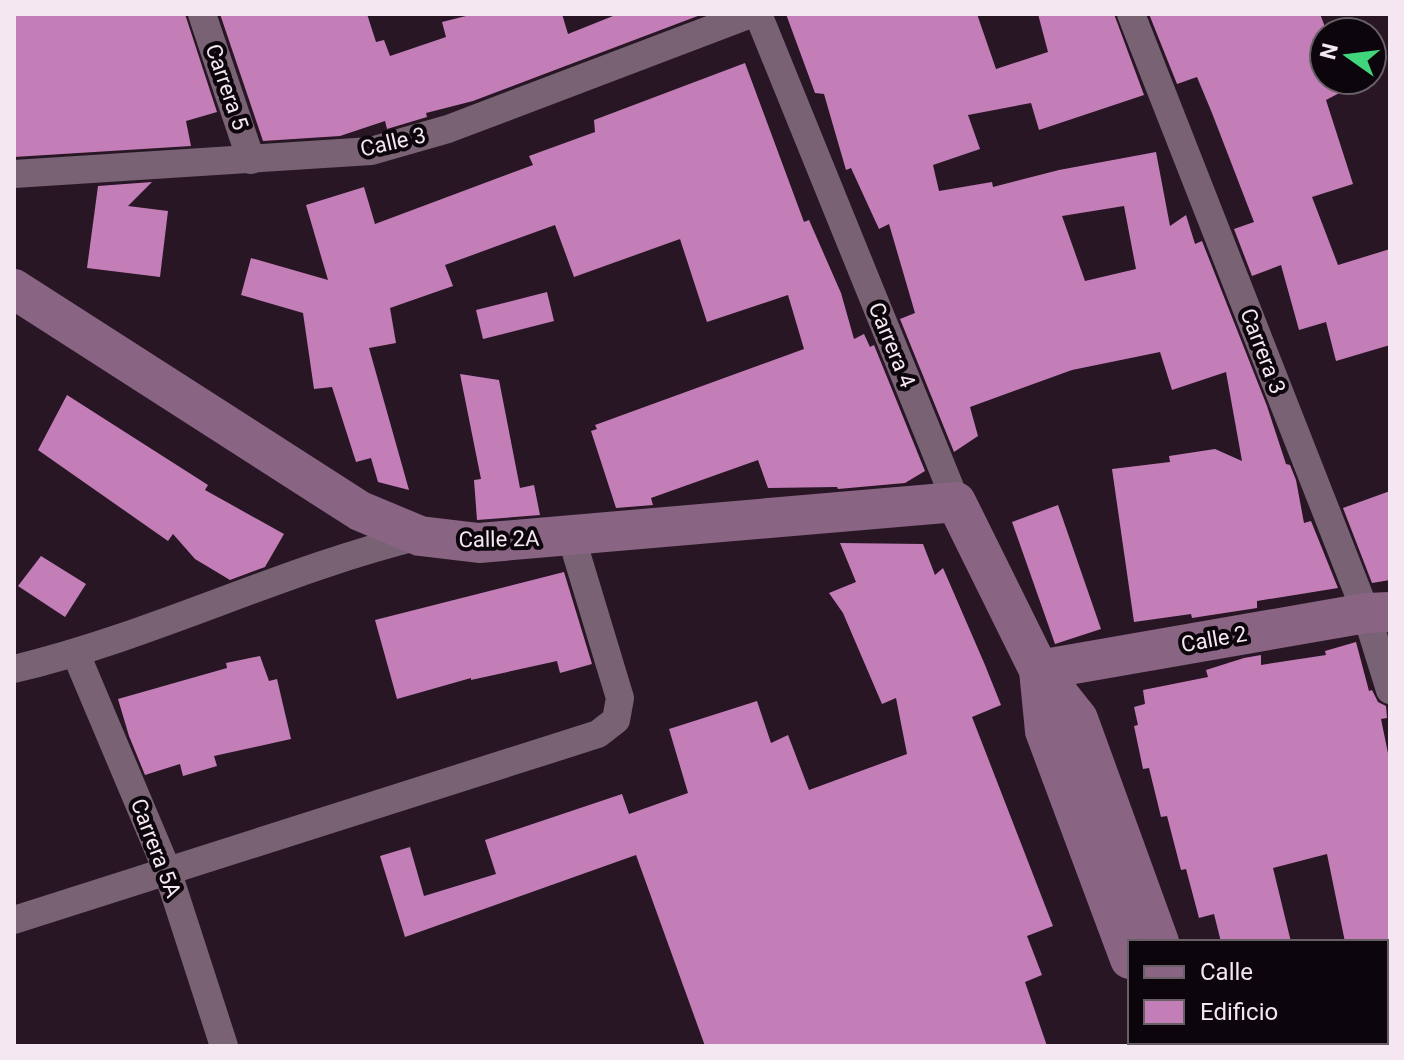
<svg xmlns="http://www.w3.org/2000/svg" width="1404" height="1060" font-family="Roboto,sans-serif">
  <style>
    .building { fill: #c37eb8; fill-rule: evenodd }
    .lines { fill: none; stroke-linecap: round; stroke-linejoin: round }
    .street { stroke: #786274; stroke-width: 28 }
    .secondary { stroke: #896483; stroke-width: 40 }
    .labels { text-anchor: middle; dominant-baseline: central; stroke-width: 8; stroke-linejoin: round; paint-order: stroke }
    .street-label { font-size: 22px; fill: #f4e7f1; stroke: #0c050b }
  </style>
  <rect width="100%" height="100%" fill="#281625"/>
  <g class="building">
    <path d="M14,14H185L217,112L186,121L191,146L14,157Z"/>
    <path d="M220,14H367L376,42L384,40L390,56L446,37L442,22L474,14H562L568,34L618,14H703L473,101L426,113L427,117L387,129L385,121L340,136L263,141Z"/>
    <path d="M786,14H977L996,69L1048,52L1038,14H1114L1144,95L1039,130L1031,103L968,115L980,149L933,165L939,191L992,182L993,187L1059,170L1156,152L1170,226L1186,215L1195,244L1202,241L1267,406L1286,464L1290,465L1296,480L1304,523L1311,521L1338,588L1257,601V608L1192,618L1191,614L1134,622L1112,469L1170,462L1169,456L1215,449L1242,461L1226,372L1172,390L1160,352L1072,370L970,407L978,436L954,452L900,319L915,313L889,224L879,229L851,168L846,170L824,94L815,93ZM1124,206L1136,269L1085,281L1062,216Z"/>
    <path d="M1149,14H1320L1327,32H1324V80H1346L1349,88L1326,100L1353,184L1312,197L1338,265L1390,249V345L1336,361L1326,322L1299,330L1281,265L1252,276L1234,229L1254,222L1212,113L1197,77L1177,84Z"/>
    <path d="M745,63L804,222L809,220L841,293L854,339L864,334L870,347L874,345L925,471L905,483L838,489L837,487L768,488L758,460L651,498L653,505L616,508L591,431L597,429L595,425L804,349L788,295L707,322L680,239L574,277L555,225L445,265L453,286L390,308L396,343L369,348L409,490L378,482L371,458L356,462L332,387L314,389L303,313L241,295L251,258L328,280L306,205L364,187L375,224L533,165L529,156L595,132L594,120Z"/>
    <path d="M152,182L128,206L168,211L160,277L87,268L98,186Z"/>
    <path d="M547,292L554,321L483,339L476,310Z"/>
    <path d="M460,374L499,380L520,488L534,485L540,515L477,520L474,480L481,479Z"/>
    <path d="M67,395L208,485L205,490L284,534L265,567L230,580L195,559L173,534L168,541L38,450Z"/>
    <path d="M1390,491V580L1372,583L1343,508Z"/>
    <path d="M1058,505L1101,629L1055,644L1012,522Z"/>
    <path d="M840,543L923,544L935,575L943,568L985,665L1001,705L972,717L1053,926L1027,936L1042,975L1025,982L1047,1046H705L636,855L405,937L380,856L410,847L424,896L496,874L485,840L622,794L629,814L688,793L669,729L757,701L771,743L788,735L809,790L907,754L896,698L882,704L843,613L829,593L856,582Z"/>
    <path d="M41,556L86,584L65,617L18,586Z"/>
    <path d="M564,572L592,664L560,673L557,661L471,680V678L397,699L375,620Z"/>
    <path d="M1356,642L1369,691L1372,690L1378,702L1386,706L1387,718L1381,719L1390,763V942H1345L1327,854L1273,868L1291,942H1221L1214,914L1199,918L1186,869L1181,870L1167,816L1161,817L1149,768L1143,769L1134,726L1138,725L1134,707L1145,704L1143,690L1208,677L1206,670L1244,658L1261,655V665L1326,655L1325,651Z"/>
    <path d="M260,656L269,681L277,679L291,739L214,756L217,766L183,776L180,764L145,775L129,736L118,699L227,668L226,663Z"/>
  </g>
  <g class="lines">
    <g class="street">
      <path d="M202,14L251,160"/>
      <path d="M758,14L956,502"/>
      <path d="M1131,14L1366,613L1390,690"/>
      <path d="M14,174L371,151L448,129L751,14"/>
      <path d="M76,654L167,870L224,1046"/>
      <path d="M14,669C153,636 281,570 420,536"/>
      <path d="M14,920L598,734L616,720L620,698L571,536"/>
      <path d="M1386,1025L1390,1024"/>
      <path d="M1306,1046L1322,1042"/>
    </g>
    <g class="secondary">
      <path d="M14,289L360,511L420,536L479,543L956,502L1039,670L1078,719L1159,942"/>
      <path d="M1039,670L1366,613L1390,612"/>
      <path d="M1039,670L1045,731L1130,959"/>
      <path d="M1161,1042L1162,1046"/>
      <path d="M1196,1042L1197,1046"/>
    </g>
  </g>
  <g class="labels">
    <g class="street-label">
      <text transform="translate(227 87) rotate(71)">Carrera 5</text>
      <text transform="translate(393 142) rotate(-13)">Calle 3</text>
      <text transform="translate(892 345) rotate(68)">Carrera 4</text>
      <text transform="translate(1263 351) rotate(69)">Carrera 3</text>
      <text transform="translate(499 539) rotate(-1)">Calle 2A</text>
      <text transform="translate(1214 639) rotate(-10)">Calle 2</text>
      <text transform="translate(156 848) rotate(69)">Carrera 5A</text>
    </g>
  </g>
  <rect width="1404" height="1060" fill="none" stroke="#f4e7f1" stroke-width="32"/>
  <rect x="1128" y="940" width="260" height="104" fill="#0c050b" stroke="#695f67" stroke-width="2"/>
  <rect x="1144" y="966" width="40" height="12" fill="#896483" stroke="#695f67" stroke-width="2"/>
  <text x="1200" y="980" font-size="24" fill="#f4e7f1">Calle</text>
  <rect x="1144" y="1000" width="40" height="24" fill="#c37eb8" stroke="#695f67" stroke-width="2"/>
  <text x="1200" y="1020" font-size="24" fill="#f4e7f1">Edificio</text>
  <g transform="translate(1348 56) rotate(284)"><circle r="38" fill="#0c050b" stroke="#695f67" stroke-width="2"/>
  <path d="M0-6L14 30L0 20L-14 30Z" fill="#40d77c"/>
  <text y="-12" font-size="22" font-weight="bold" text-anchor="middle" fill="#f4e7f1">N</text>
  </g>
</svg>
